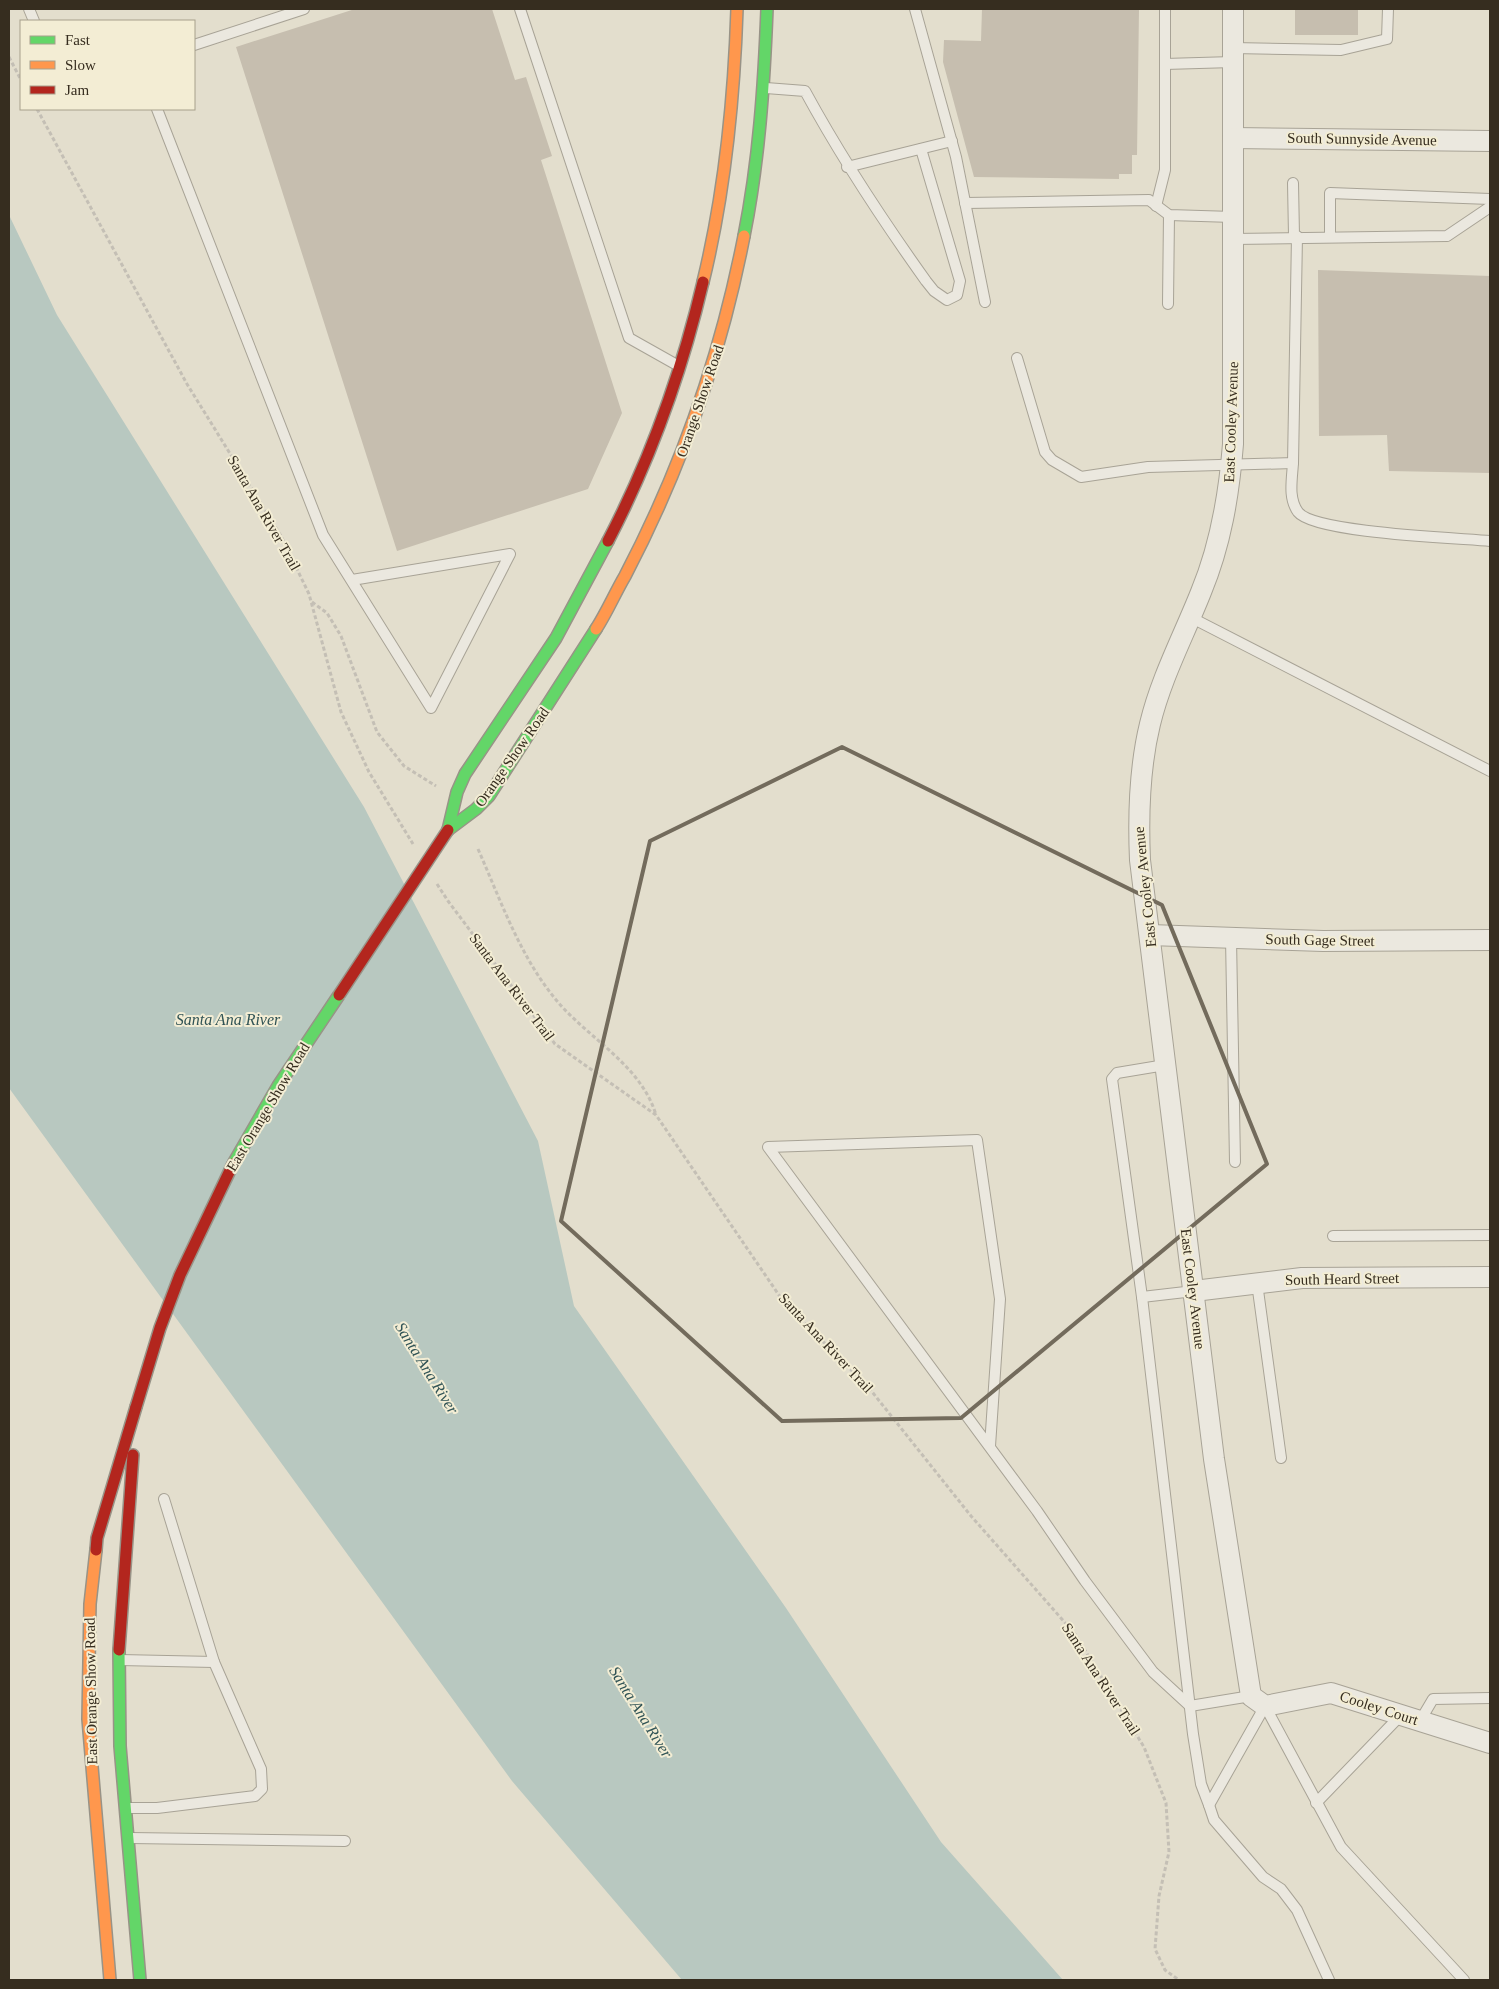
<svg xmlns="http://www.w3.org/2000/svg" width="1499" height="1989" font-family="'Times New Roman',serif">
  <style>
    .water { fill: #b8c8c0 }
    .building { fill: #c6beaf }
    .lines { fill: none; stroke-linecap: round; stroke-linejoin: round }
    .lane-casing { stroke: #a8a396; stroke-width: 12 }
    .street-casing { stroke: #a8a396; stroke-width: 22 }
    .fast-casing { stroke: #989387; stroke-width: 14 }
    .slow-casing { stroke: #989387; stroke-width: 14 }
    .jam-casing { stroke: #989387; stroke-width: 14 }
    .path { stroke: #c4bfb5; stroke-width: 3; stroke-dasharray: 4 2.5; stroke-linecap: butt }
    .lane { stroke: #ebe8df; stroke-width: 10 }
    .street { stroke: #ebe8df; stroke-width: 20 }
    .fast { stroke: #63d668; stroke-width: 11 }
    .slow { stroke: #ff974d; stroke-width: 11 }
    .jam { stroke: #b3261e; stroke-width: 11 }
    .fast-bridge-casing { stroke: #989387; stroke-width: 14; stroke-linecap: butt }
    .jam-bridge-casing { stroke: #989387; stroke-width: 14; stroke-linecap: butt }
    .fast-bridge { stroke: #63d668; stroke-width: 11 }
    .jam-bridge { stroke: #b3261e; stroke-width: 11 }
    .marked { fill: none; stroke: #736b5c; stroke-width: 4; stroke-linejoin: round }
    .labels { text-anchor: middle; dominant-baseline: central; stroke-width: 4; stroke-linejoin: round; paint-order: stroke }
    .street-label { font-size: 15px; fill: #362d1f; stroke: #f3edd4 }
    .water-label { font-size: 16px; font-style: italic; fill: #305355; stroke: #f3edd4 }
  </style>
  <rect width="100%" height="100%" fill="#e3decd"/>
  <path class="water" d="M9,215L57,315L364,807L538,1141L574,1306L786,1608L941,1842L1063,1980H682L512,1781L9,1088Z"/>
  <g class="building">
    <path d="M355,9H492L515,80L526,77L552,156L541,160L622,413L588,489L397,551L236,47Z"/>
    <path d="M982,9H1139L1137,155H1132V174H1119V179L974,177L943,62L944,40L981,41Z"/>
    <rect x="1295" y="9" width="63" height="26"/>
    <path d="M1318,270L1490,276V473L1389,471L1387,435L1319,436Z"/>
  </g>
  <g class="lines">
    <defs>
      <g id="lane">
        <path d="M29,9L34,21"/>
        <path d="M520,9L629,338L677,365"/>
        <path d="M915,9L956,157L985,302"/>
        <path d="M194,45L304,9"/>
        <path d="M1233,48L1341,50L1387,39L1388,9"/>
        <path d="M1165,64L1233,62"/>
        <path d="M766,88L805,91C842,159 881,218 926,281L934,291L947,300L957,295L960,281L921,149"/>
        <path d="M157,109L323,535L431,708L510,554L352,580"/>
        <path d="M847,167L952,141"/>
        <path d="M1293,183L1294,236"/>
        <path d="M965,203L1149,200L1169,215L1233,217"/>
        <path d="M1156,206L1165,170V9"/>
        <path d="M1330,236V193L1490,199"/>
        <path d="M1233,239L1447,236L1490,207"/>
        <path d="M1168,304L1169,215"/>
        <path d="M1017,358L1045,452L1052,460L1081,477L1148,467L1293,463L1297,236"/>
        <path d="M1293,463C1292,480 1288,498 1298,512C1314,533 1458,538 1490,541"/>
        <path d="M1190,617L1490,771"/>
        <path d="M1231,938L1235,1162"/>
        <path d="M1165,1065L1117,1073L1112,1079L1142,1297L1193,1734L1201,1784L1209,1805L1265,1706"/>
        <path d="M1333,1236L1490,1235"/>
        <path d="M1257,1283L1281,1458"/>
        <path d="M1142,1297L1194,1291"/>
        <path d="M990,1446L1000,1299L977,1140L768,1147L1037,1511L1085,1581L1153,1672L1190,1706L1251,1696"/>
        <path d="M120,1660L214,1662"/>
        <path d="M1265,1706L1341,1847L1464,1980"/>
        <path d="M1420,1721L1433,1699L1490,1698"/>
        <path d="M1316,1803L1401,1715"/>
        <path d="M1209,1805L1214,1820L1263,1877L1281,1889L1297,1910L1329,1980"/>
        <path d="M127,1808H157L255,1796L262,1789L261,1769L214,1662L164,1499"/>
        <path d="M130,1838L345,1841"/>
      </g>
      <g id="street">
        <path d="M1233,9V444C1229,495 1221,544 1201,592C1184,635 1161,678 1150,724C1139,769 1138,814 1140,860L1214,1459L1251,1696L1265,1706L1331,1693L1490,1743"/>
        <path d="M1233,138L1490,141"/>
        <path d="M1150,935L1323,941L1490,940"/>
        <path d="M1194,1291L1302,1278L1490,1277"/>
      </g>
      <g id="fast">
        <path d="M744,236C759,161 764,86 767,9"/>
        <path d="M448,830L476,809L489,796L596,629"/>
        <path d="M448,830L457,792L465,774L556,638L608,541"/>
        <path d="M119,1650L120,1746L140,1980"/>
      </g>
      <g id="slow">
        <path d="M703,282C725,192 734,102 737,9"/>
        <path d="M596,629C607,612 615,593 625,576C681,469 721,354 744,236"/>
        <path d="M96,1550L90,1604L88,1719L110,1980"/>
      </g>
      <g id="jam">
        <path d="M608,541C650,460 682,371 703,282"/>
        <path d="M96,1550L97,1538L136,1407"/>
        <path d="M119,1650L133,1455"/>
      </g>
    </defs>
    <use href="#lane" class="lane-casing"/>
    <use href="#street" class="street-casing"/>
    <use href="#fast" class="fast-casing"/>
    <use href="#slow" class="slow-casing"/>
    <use href="#jam" class="jam-casing"/>
    <g class="path">
      <path d="M9,57L21,80"/>
      <path d="M37,109L187,384L281,536L309,594L341,712L369,772L413,844"/>
      <path d="M312,602L327,613L341,636L377,732L404,766L436,786"/>
      <path d="M478,849C501,901 520,957 557,1001C589,1039 641,1065 656,1115"/>
      <path d="M437,884L448,901L555,1044L656,1115L783,1301L869,1388L971,1516L1075,1634L1144,1747L1166,1803L1169,1852L1159,1896L1155,1949L1165,1970L1179,1980"/>
    </g>
    <use href="#lane" class="lane"/>
    <use href="#street" class="street"/>
    <use href="#fast" class="fast"/>
    <use href="#slow" class="slow"/>
    <use href="#jam" class="jam"/>
    <defs>
      <path id="fast-bridge" d="M233,1164L278,1086L339,995"/>
      <g id="jam-bridge">
        <path d="M339,995L448,830"/>
        <path d="M136,1407L160,1328L180,1275L233,1164"/>
      </g>
    </defs>
    <use href="#fast-bridge" class="fast-bridge-casing"/>
    <use href="#jam-bridge" class="jam-bridge-casing"/>
    <use href="#fast-bridge" class="fast-bridge"/>
    <use href="#jam-bridge" class="jam-bridge"/>
  </g>
  <path class="marked" d="M842,747L1162,905L1267,1164L961,1418L782,1421L561,1221L650,841Z"/>
  <g class="labels">
    <g class="street-label">
      <text transform="translate(1362 139) rotate(1)">South Sunnyside Avenue</text>
      <text transform="translate(700 401) rotate(-71)">Orange Show Road</text>
      <text transform="translate(1231 422) rotate(-88)">East Cooley Avenue</text>
      <text transform="translate(264 513) rotate(60)">Santa Ana River Trail</text>
      <text transform="translate(512 757) rotate(-55)">Orange Show Road</text>
      <text transform="translate(1145 887) rotate(-96)">East Cooley Avenue</text>
      <text transform="translate(1320 940) rotate(1)">South Gage Street</text>
      <text transform="translate(512 987) rotate(53)">Santa Ana River Trail</text>
      <text transform="translate(268 1107) rotate(-59)">East Orange Show Road</text>
      <text transform="translate(1342 1279) rotate(-1)">South Heard Street</text>
      <text transform="translate(1193 1289) rotate(83)">East Cooley Avenue</text>
      <text transform="translate(826 1343) rotate(47)">Santa Ana River Trail</text>
      <text transform="translate(1101 1679) rotate(57)">Santa Ana River Trail</text>
      <text transform="translate(91 1691) rotate(-91)">East Orange Show Road</text>
      <text transform="translate(1379 1708) rotate(18)">Cooley Court</text>
    </g>
    <g class="water-label">
      <text x="228" y="1019">Santa Ana River</text>
      <text transform="translate(427 1368) rotate(58)">Santa Ana River</text>
      <text transform="translate(641 1712) rotate(58)">Santa Ana River</text>
    </g>
  </g>
  <rect width="1499" height="1989" fill="none" stroke="#362d1f" stroke-width="20"/>
  <rect x="20" y="20" width="175" height="90" fill="#f3edd4" stroke="#a7a08c"/>
  <rect x="30" y="36" width="25" height="8" fill="#63d668" stroke="#a7a08c"/>
  <text x="65" y="45" font-size="15" fill="#362d1f">Fast</text>
  <rect x="30" y="61" width="25" height="8" fill="#ff974d" stroke="#a7a08c"/>
  <text x="65" y="70" font-size="15" fill="#362d1f">Slow</text>
  <rect x="30" y="86" width="25" height="8" fill="#b3261e" stroke="#a7a08c"/>
  <text x="65" y="95" font-size="15" fill="#362d1f">Jam</text>
</svg>
